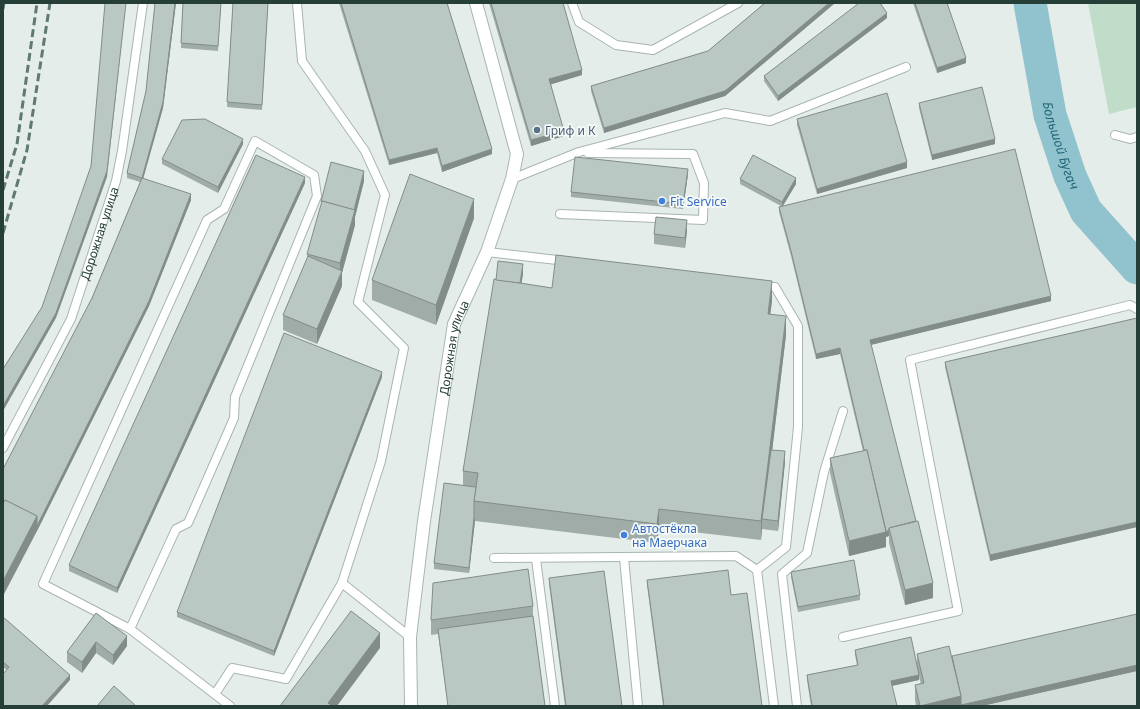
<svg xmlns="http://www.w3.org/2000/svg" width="1140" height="709" font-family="'Noto Sans',sans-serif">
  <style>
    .built { fill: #d3ddd9 }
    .green { fill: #bfddc8 }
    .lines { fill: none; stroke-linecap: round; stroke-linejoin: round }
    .river { stroke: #91c3ce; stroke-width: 33 }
    .service-casing { stroke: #a8b5b1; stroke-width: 10 }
    .minor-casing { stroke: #a8b5b1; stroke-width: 14 }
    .service { stroke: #fff; stroke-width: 8 }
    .minor { stroke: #fff; stroke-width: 12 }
    .rail { stroke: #607973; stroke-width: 3; stroke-dasharray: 8 4; stroke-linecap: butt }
    .wall { fill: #a0aca8 }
    .shaded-wall { fill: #828c88 }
    .building { fill: #bac8c3; stroke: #828c88 }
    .service-dot { fill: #5c6f8a; stroke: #f5faf8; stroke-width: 1.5 }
    .shop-dot { fill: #3f7fe0; stroke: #f5faf8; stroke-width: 1.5 }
    .labels { text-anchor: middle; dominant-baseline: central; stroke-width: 3.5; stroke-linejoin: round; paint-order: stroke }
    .service-label { font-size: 12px; fill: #4e5e75; stroke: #f5faf8; text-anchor: start }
    .shop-label { font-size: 12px; fill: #366cbe; stroke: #f5faf8; text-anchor: start }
    .street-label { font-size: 12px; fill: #253e38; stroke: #f5faf8 }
    .water-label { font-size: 13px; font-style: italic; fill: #236676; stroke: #f5faf8 }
  </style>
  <rect width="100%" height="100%" fill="#e5edea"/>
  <path class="built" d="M1137,671V706H982Z"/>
  <path class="green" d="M1088,3H1137V107L1109,114Z"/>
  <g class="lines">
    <path class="river" id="s1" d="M1030,3L1050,115L1070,176L1086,211L1137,268"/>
    <defs>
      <g id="service">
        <path d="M572,3L579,22L616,45L653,50L738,3"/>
        <path d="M1115,135L1130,139L1137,137"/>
        <path d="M512,179L579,152L725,113L770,121L906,67"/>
        <path d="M560,214L703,220L704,183L693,154L588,153"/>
        <path d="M487,252L566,261"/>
        <path id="s2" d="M3,448L71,319L116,181L122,151L143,3"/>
        <path d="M494,558L736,556L757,570L774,706"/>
        <path d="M624,558L638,706"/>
        <path d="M536,559L555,706"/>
        <path d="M757,570L786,547L798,427V326L775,287L762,286"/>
        <path d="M342,583L410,637"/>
        <path d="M130,629L176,529L188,523L234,418L235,397L317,196L314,175L255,141L224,209L207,220L43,584L130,629L230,706"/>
        <path d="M843,637L958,611L910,360L1130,305L1137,309"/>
        <path d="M215,694L232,668L286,679L342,583L381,461L404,348L358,302L385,195L365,151L302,61L297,3"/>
        <path d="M797,706L782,574L807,553L824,472L843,411"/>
      </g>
      <g id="minor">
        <path id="s3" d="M411,706L410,637L424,521L454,324L487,252L512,179L517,154L476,3"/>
      </g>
    </defs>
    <use href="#service" class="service-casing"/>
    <use href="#minor" class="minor-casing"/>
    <use href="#service" class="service"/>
    <use href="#minor" class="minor"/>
    <g class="rail">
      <path d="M3,9L4,3"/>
      <path d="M3,190L17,144L37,3"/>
      <path d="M3,233L27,150L50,3"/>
    </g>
  </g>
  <g class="wall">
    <path d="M155,3H176L163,108L143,178L191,200L149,306L37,531L92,298L140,182L127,178V173L146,91Z"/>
    <path d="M183,3H221L218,51L181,48Z"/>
    <path d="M233,3H268L262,110L227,107Z"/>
    <path d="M339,3H447L492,154L442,172L437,153L389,165Z"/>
    <path d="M489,3H563L582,75L551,84L564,136L531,146Z"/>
    <path d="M765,3H835L725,96L604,133L591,91V86L708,51Z"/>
    <path d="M913,3H947L966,63L937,73Z"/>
    <path d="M887,18L778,101L764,81V76Z"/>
    <path d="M919,103L995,144L932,160L919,108Z"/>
    <path d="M797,119L907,168L817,194L797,125Z"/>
    <path d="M243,144L218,193L162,164V159Z"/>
    <path d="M688,174L683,209L571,197V192Z"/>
    <path d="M740,179L796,184L783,206L1051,301L871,345L933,598L905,605L889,543V536L886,537V547L849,556L830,473V458L863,451L840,354L816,359L791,256L779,212V207L781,206L740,184Z"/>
    <path d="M364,181L355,217V225L342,273V286L317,344L283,330V315L307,259V254Z"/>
    <path d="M305,183L117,593L69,571V565Z"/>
    <path d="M474,218L436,325L372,300V280Z"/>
    <path d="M687,231L685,248L654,244V234Z"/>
    <path d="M523,274L521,283L552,288L772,301L770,314L786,335L772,450L785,462L778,531L762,529L761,540L659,528L657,543L475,521L469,573L434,569V563L463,485V471L496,280Z"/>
    <path d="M1137,318V527L990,561L945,367V362Z"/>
    <path d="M382,377L274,656L177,617V612Z"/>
    <path d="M791,572L860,595V600L798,612L791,577Z"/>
    <path d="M549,578L622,706H565L549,584Z"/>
    <path d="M647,580L731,595L762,706H663L647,585Z"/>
    <path d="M533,606V616L545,706H448L438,634L431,635V620Z"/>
    <path d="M96,613L127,646L113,665L96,653L82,673L67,662V652Z"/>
    <path d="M3,617L70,680L7,670L3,667Z"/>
    <path d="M855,650L917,666V654L952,656L1137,671L982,706H916L915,700V685L921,684L919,677V680L892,686L897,706H811L807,680V675L857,665L855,655Z"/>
  </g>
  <g class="shaded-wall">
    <path d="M126,3L107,177L56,318L3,411V406L107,171Z"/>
    <path d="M175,3H176L163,108L142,183V178Z"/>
    <path d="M829,3H835L725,96L604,133V128Z"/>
    <path d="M887,13V18L778,101V96Z"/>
    <path d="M966,58V63L937,73V68Z"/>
    <path d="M582,70V75L549,85V79Z"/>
    <path d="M564,131V136L531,146V140Z"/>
    <path d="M243,139V144L218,193V187Z"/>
    <path d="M995,139V144L932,160V155Z"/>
    <path d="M437,148V153L389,165V160Z"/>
    <path d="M492,149V154L442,172V166Z"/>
    <path d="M907,162V168L817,194V189Z"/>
    <path d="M688,169V174L683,209V204Z"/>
    <path d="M364,171V181L355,217V225L342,273V286L317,344V329L340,274V263Z"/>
    <path d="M305,177V183L117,593V588Z"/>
    <path d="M796,178V184L782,207V202Z"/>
    <path d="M191,194V200L149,306L37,531L3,596V581Z"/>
    <path d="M474,199V218L436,325V305Z"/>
    <path d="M687,220V231L685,248V238Z"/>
    <path d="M523,264V274L519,300V290Z"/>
    <path d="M772,281V301L768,333V314Z"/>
    <path d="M1051,296V301L870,345V340Z"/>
    <path d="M786,316V335L764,519H762V529L761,540V521Z"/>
    <path d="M840,348V354L816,359V354Z"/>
    <path d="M382,372V377L274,656V651Z"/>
    <path d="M785,451V462L778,531V521Z"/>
    <path d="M659,509V528L657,543V524Z"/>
    <path d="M474,517L475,521L469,573V568Z"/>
    <path d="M1137,522V527L990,561V555Z"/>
    <path d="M889,531V536L886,537V547L849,556V541Z"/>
    <path d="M933,583V598L905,605V590Z"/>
    <path d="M380,633V648L337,706H328V703Z"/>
    <path d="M127,636V646L113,665V655Z"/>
    <path d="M96,642V653L82,673V662Z"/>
    <path d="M1137,665V671L982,706H920L961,696Z"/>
    <path d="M70,675V680L47,706H42Z"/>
    <path d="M919,675V680L891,686V681Z"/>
  </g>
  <g class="building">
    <path d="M105,3H126L107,171L56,313L3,406V369L42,307L91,166Z"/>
    <path d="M155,3H175L163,102L142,178L127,173L146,91Z"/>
    <path d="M183,3H221L218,46L181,43Z"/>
    <path d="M233,3H268L262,105L227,102Z"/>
    <path d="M341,3H447L492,149L442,166L437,148L389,160Z"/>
    <path d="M491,3H563L582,70L549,79L564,131L531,140Z"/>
    <path d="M765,3H829L725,91L604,128L591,86L708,51Z"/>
    <path d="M859,3H880L887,13L778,96L764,76Z"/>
    <path d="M915,3H947L966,58L937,68Z"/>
    <path d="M982,87L995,139L932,155L919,103Z"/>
    <path d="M887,93L907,162L817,189L797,119Z"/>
    <path d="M205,119L243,139L218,187L162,159L182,120Z"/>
    <path d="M1015,149L1051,296L870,340L916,521L889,528V531H886L867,450H864L840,348L816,354L791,251L779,207Z"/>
    <path d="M256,155L305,177L117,588L69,565Z"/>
    <path d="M753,155L796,178L782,202L740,179Z"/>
    <path d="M575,157L688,169L683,204L571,192Z"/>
    <path d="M331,162L364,171L354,210L322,201L321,202Z"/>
    <path d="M410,174L474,199L436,305L372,280Z"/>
    <path d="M142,178L191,194L149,301L37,526V516L5,500L3,504V469L92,298Z"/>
    <path d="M322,201L355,210L340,263L307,254Z"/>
    <path d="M656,217L687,220L685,238L654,234Z"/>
    <path d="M556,255L772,281L768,314L786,316L761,521L659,509L657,524L474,501L478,473L463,471L494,279L552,288Z"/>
    <path d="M308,256L342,271L317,329L283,315Z"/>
    <path d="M498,261L523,264L520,283L496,280Z"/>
    <path d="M1137,318V522L990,555L945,362Z"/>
    <path d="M284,333L382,372L274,651L177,612Z"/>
    <path d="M771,450L785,451L778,521L762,519Z"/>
    <path d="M867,450L886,532L849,541L830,458Z"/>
    <path d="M444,483L476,487L474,501V517L469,568L434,563Z"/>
    <path d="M5,500L37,516L3,581V504Z"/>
    <path d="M918,521L933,583L905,590L889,528Z"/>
    <path d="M854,560L860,595L798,607L791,572Z"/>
    <path d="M528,569L533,606L431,620L433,583Z"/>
    <path d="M728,570L731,595L747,593L762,706H664L647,580Z"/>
    <path d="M604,571L622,706H566L549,578Z"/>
    <path d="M351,611L380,633L328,703L332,706H280Z"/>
    <path d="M96,613L127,636L113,655L96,642L82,662L67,652Z"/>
    <path d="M1137,614V665L961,705V696L952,656Z"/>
    <path d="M533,616L545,706H448L438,629Z"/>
    <path d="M3,617L70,675L42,706H3V674L9,667L3,662Z"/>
    <path d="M911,637L919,675L891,681L897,706H812L807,675L858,665L855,650Z"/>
    <path d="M949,646L961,696L920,706L915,685L924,683L917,654Z"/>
    <path d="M114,686L136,706H97Z"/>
  </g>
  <circle class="service-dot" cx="537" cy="130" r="4"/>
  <g class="shop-dot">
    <circle cx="662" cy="201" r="4"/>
    <circle cx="624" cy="535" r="4"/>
  </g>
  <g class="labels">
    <g class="service-label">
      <text x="545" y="130">Гриф и К</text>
    </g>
    <g class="shop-label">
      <text x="670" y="201">Fit Service</text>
      <text x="632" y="528">Автостёкла<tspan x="632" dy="14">на Маерчака</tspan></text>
    </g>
    <g class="street-label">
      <text stroke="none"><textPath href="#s2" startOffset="236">Дорожная улица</textPath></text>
      <text stroke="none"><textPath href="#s3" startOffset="362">Дорожная улица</textPath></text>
    </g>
    <g class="water-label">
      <text stroke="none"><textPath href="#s1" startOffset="146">Большой Бугач</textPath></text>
    </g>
  </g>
  <rect width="1140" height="709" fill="none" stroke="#253e38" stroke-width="8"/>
</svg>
